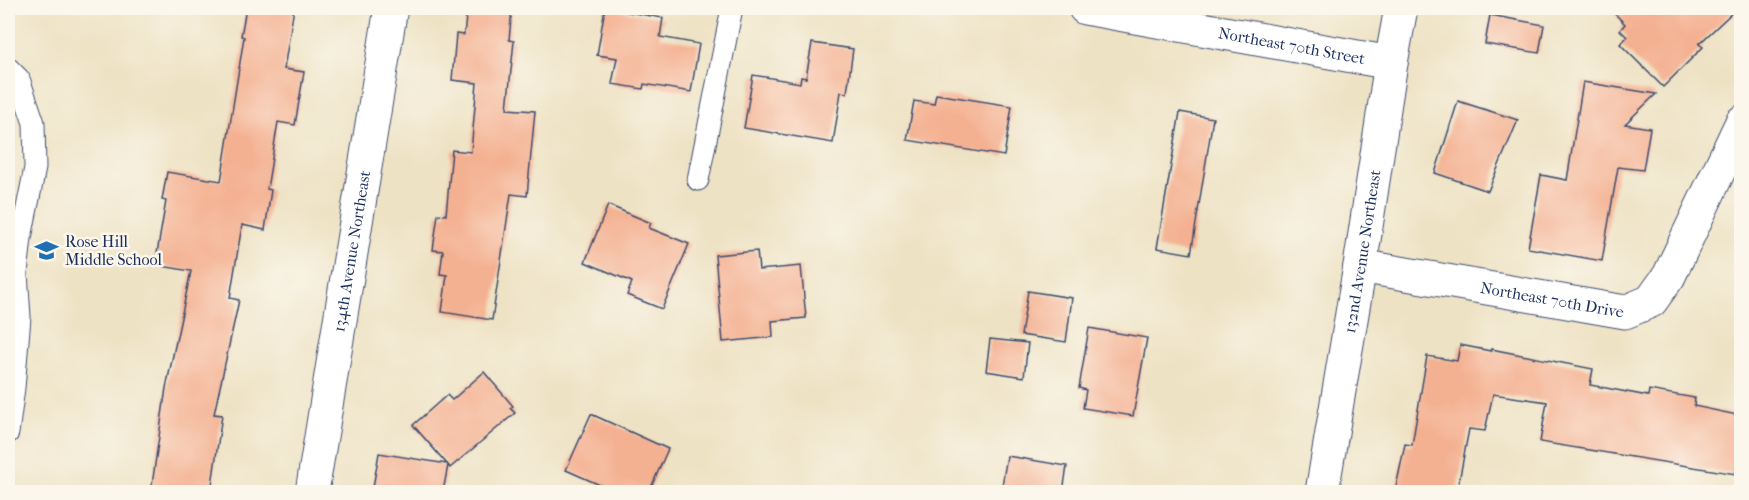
<svg xmlns="http://www.w3.org/2000/svg" width="1749" height="500" font-family="'IM FELL French Canon',serif">
  <style>
    .building { fill: #f4b192 }
    .lines { fill: none; stroke-linecap: round; stroke-linejoin: round }
    .lane-casing { stroke: #3b4a6d; stroke-width: 23 }
    .street-casing { stroke: #3b4a6d; stroke-width: 35 }
    .secondary-casing { stroke: #3b4a6d; stroke-width: 35 }
    .lane { stroke: #fff; stroke-width: 21 }
    .street { stroke: #fff; stroke-width: 33 }
    .secondary { stroke: #fff; stroke-width: 33 }
    .labels { text-anchor: middle; dominant-baseline: central; stroke-width: 5; stroke-linejoin: round; paint-order: stroke }
    .street-label { font-size: 16px; fill: #1b2f5e; stroke: #fbf7ec }
    .poi-label { font-size: 16px; fill: #1b2f5e; stroke: #fbf7ec; text-anchor: start }
  </style>
  <rect width="100%" height="100%" fill="#fbf7ec"/>
  <filter id="ink" filterUnits="userSpaceOnUse"><feTurbulence type="fractalNoise" baseFrequency=".0167" numOctaves="2"/><feDisplacementMap in="SourceGraphic" scale="12" xChannelSelector="R" yChannelSelector="G"/><feConvolveMatrix kernelMatrix="1 2 1 2 8 2 1 2 1" color-interpolation-filters="sRGB"/></filter>
  <filter id="wash" filterUnits="userSpaceOnUse"><feTurbulence type="fractalNoise" baseFrequency=".008" numOctaves="4" result="noise"/><feDisplacementMap in="SourceGraphic" scale="24" xChannelSelector="R" yChannelSelector="G"/><feGaussianBlur stdDeviation="1.35" result="paint"/><feColorMatrix in="noise" values="0 0 0 0 0 0 0 0 0 0 0 0 0 0 0 0 0 1.4 0 .05"/><feComposite in="paint" operator="in"/></filter>
  <g filter="url(#wash)">
    <rect width="100%" height="100%" fill="#eee2c4"/>
    <g id="blocks">
      <g class="building">
        <path d="M246,8H294L284,69L304,72L295,125L278,122L267,189L271,190L265,230L242,225L230,298L239,300L214,414L222,415L211,492H151L166,388L191,271L155,265L166,201L162,200L167,172L221,181L244,37L241,36Z"/>
        <path d="M467,8H512L509,40L514,41L507,109L535,111L527,196L511,194L492,320L442,312L447,275L440,274L443,251L433,250L438,214L446,215L452,150L471,152L477,83L452,80L456,34L464,35Z"/>
        <path d="M605,8L663,18L660,37L699,44L691,92L644,84L643,89L612,84L617,58L597,55Z"/>
        <path d="M1609,8H1737L1699,44L1703,47L1663,87L1620,44L1627,37L1620,30L1625,24Z"/>
        <path d="M1490,15L1544,25L1539,53L1485,44Z"/>
        <path d="M812,43L853,49L847,93L841,92L833,143L744,128L753,75L800,83L801,77L806,78Z"/>
        <path d="M1583,82L1656,94L1625,124L1650,128L1643,170L1618,167L1602,261L1528,248L1541,175L1567,180Z"/>
        <path d="M936,94L1012,106L1004,156L907,140L914,101L934,104Z"/>
        <path d="M1458,101L1518,120L1488,191L1435,173Z"/>
        <path d="M1180,112L1213,118L1191,254L1157,248Z"/>
        <path d="M608,205L651,223L649,228L689,244L662,309L627,295L632,282L585,262Z"/>
        <path d="M757,251L759,270L801,266L806,318L772,321L773,337L723,342L715,255Z"/>
        <path d="M1028,291L1072,298L1066,342L1021,335Z"/>
        <path d="M1089,328L1147,338L1133,416L1083,408L1086,390L1079,388Z"/>
        <path d="M990,339L1028,343L1024,377L986,371Z"/>
        <path d="M1460,345L1491,351V349L1593,369L1590,385L1648,396L1649,390L1695,398L1694,406L1742,416V441L1736,474L1540,442L1547,402L1493,394L1485,431L1469,429L1457,492H1395L1405,444L1412,445L1427,356L1457,361Z"/>
        <path d="M484,372L513,406L510,408L515,413L450,468L448,465L443,492H380L381,489L373,487L379,453L447,464L413,425L447,395L452,400Z"/>
        <path d="M591,414L668,449L649,492H616L566,470Z"/>
        <path d="M1007,456L1067,466L1063,492H1001Z"/>
      </g>
    </g>
  </g>
  <g filter="url(#ink)">
    <use href="#blocks" fill-opacity="0" stroke="#3b4a6d" stroke-width="1.5"/>
    <g class="lines">
      <defs>
        <g id="lane">
          <path d="M8,68L19,79L34,123L35,168L21,238L17,273L20,317L14,388L8,433"/>
          <path d="M698,180L732,8"/>
        </g>
        <g id="street">
          <path id="s1" d="M1085,8L1391,63"/>
          <path id="s2" d="M1360,266L1625,312L1651,301L1669,276L1742,122"/>
          <path id="s3" d="M312,492L391,8"/>
        </g>
        <g id="secondary">
          <path id="s4" d="M1322,492L1360,266L1391,63L1401,8"/>
        </g>
      </defs>
      <use href="#lane" class="lane-casing"/>
      <use href="#street" class="street-casing"/>
      <use href="#secondary" class="secondary-casing"/>
      <use href="#lane" class="lane"/>
      <use href="#street" class="street"/>
      <use href="#secondary" class="secondary"/>
    </g>
  </g>
  <defs>
    <symbol id="school-bare" viewBox="-9 -9 18 18"><path d="M0-5L7-2L0 1L-7-2ZM-4 1L0 2.5L4 1V4Q0 6-4 4Z" fill="#1f6fb2" stroke="#fbf7ec" stroke-width="2.5" paint-order="stroke"/></symbol>
  </defs>
  <g fill-rule="evenodd">
    <use href="#school-bare" x="30" y="234" width="33" height="33"/>
  </g>
  <g class="labels">
    <g class="street-label">
      <text stroke="none"><textPath href="#s1" startOffset="210">Northeast 70th Street</textPath></text>
      <text stroke="none"><textPath href="#s3" startOffset="244">134th Avenue Northeast</textPath></text>
      <text stroke="none"><textPath href="#s4" startOffset="244">132nd Avenue Northeast</textPath></text>
      <text stroke="none"><textPath href="#s2" startOffset="195">Northeast 70th Drive</textPath></text>
    </g>
    <g class="poi-label">
      <text x="65" y="241">Rose Hill<tspan x="65" dy="18">Middle School</tspan></text>
    </g>
  </g>
  <rect width="1749" height="500" fill="none" stroke="#fbf7ec" stroke-width="30"/>
</svg>
